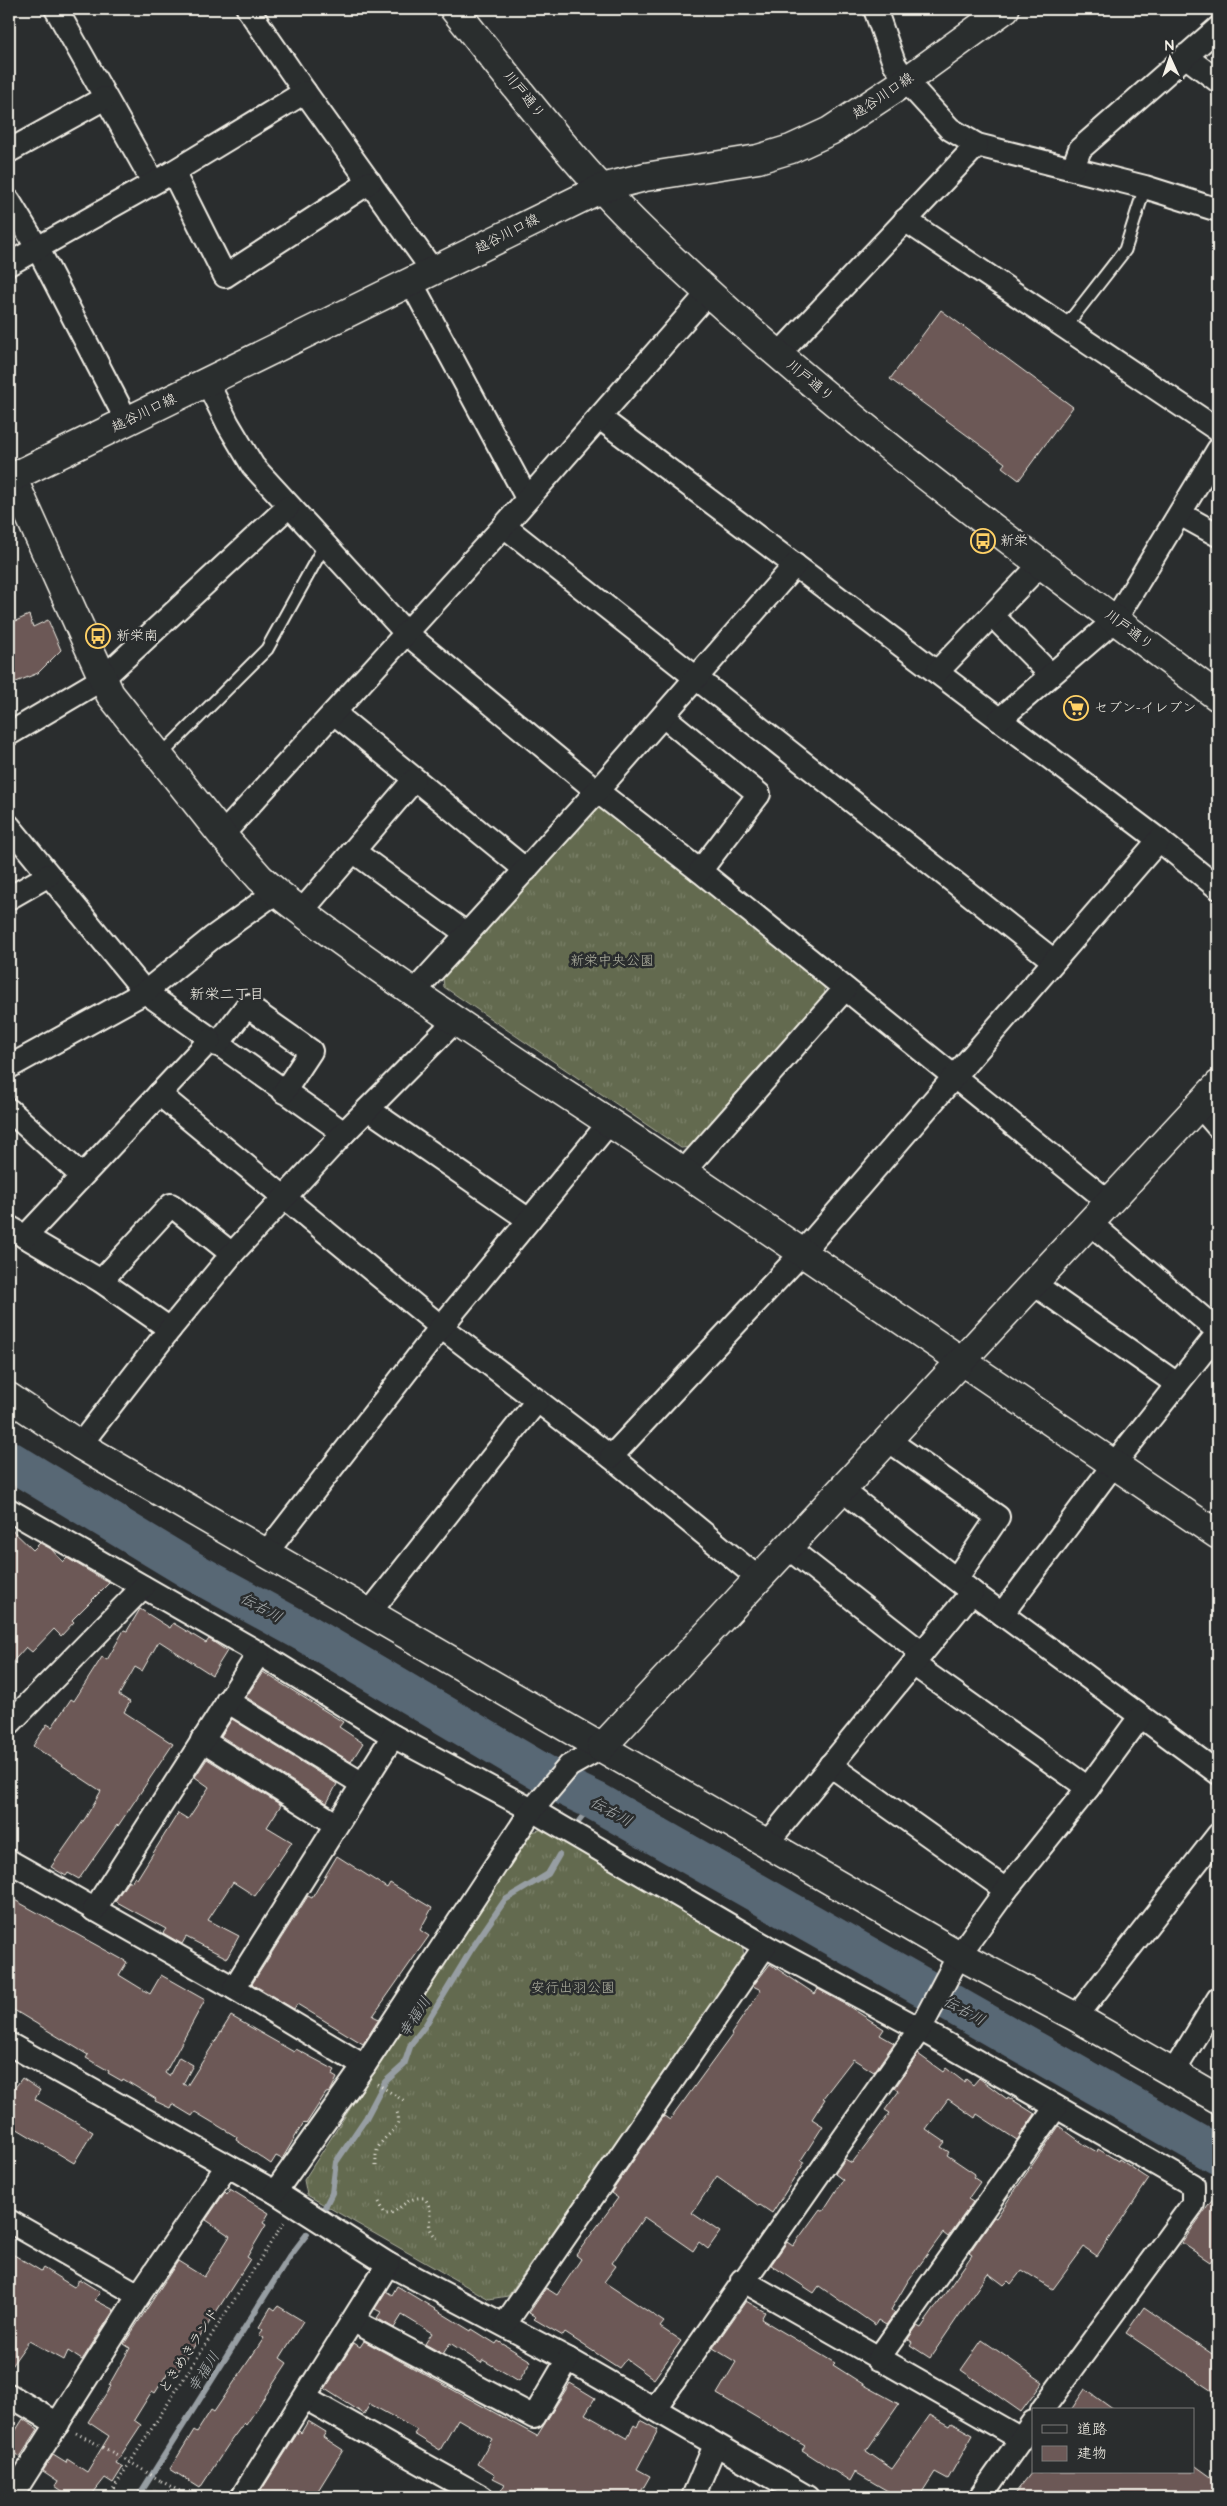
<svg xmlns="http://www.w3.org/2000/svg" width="1227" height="2506" font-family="'Architects Daughter','Klee One',sans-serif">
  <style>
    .built { fill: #3e3a3a }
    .grass { fill: url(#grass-tufts); stroke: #acae9c }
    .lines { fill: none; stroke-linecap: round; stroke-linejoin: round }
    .stream { stroke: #979ea3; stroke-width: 6 }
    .river { stroke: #596775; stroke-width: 39 }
    .building { fill: #6c5957; stroke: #f4f1e8 }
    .service-casing { stroke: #f4f1e8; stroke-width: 15 }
    .minor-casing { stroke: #f4f1e8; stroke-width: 26 }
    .tertiary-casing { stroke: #f4f1e8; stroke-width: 31 }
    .secondary-casing { stroke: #f4f1e8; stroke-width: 31 }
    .path { stroke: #f4f1e8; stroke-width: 3; stroke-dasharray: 1 4; stroke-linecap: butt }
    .service { stroke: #2a2d2e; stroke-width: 11 }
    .minor { stroke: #2a2d2e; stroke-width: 22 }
    .tertiary { stroke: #2a2d2e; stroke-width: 28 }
    .secondary { stroke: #2a2d2e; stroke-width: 28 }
    .path-bridge { stroke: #f4f1e8; stroke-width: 3; stroke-dasharray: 1 4; stroke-linecap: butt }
    .labels { text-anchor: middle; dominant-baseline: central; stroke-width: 5; stroke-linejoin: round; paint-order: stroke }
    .street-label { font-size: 14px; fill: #f4f1e8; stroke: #2a2d2e }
    .poi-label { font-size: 14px; fill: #f4f1e8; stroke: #2a2d2e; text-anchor: start }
    .park-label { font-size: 14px; fill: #b3b4a3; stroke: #2a2d2e }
    .neighbourhood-label { font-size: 15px; fill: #f4f1e8; stroke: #2a2d2e }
    .water-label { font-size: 15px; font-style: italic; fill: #aeb3b4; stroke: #2a2d2e }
  </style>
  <defs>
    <pattern id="grass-tufts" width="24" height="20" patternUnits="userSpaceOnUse" patternTransform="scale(1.25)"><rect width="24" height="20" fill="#636a4f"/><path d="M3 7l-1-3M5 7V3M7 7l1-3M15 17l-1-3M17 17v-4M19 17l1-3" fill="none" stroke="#7a8068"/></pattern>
  </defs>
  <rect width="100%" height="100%" fill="#2a2d2e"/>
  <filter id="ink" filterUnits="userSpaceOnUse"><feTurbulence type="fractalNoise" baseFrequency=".02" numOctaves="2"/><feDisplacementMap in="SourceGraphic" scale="10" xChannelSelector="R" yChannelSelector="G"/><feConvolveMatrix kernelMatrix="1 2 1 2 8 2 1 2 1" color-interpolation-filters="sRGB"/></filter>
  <g filter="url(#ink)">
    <path class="built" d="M154,2488L170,2497H148Z"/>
    <g class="grass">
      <path d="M607,806L824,985L825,997L691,1147L681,1148L444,987L443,978L594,807Z"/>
      <path d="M547,1828L742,1941L744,1959L508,2296L489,2299L307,2195L304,2180L528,1833Z"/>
    </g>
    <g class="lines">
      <g class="stream">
        <path d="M579,1821L595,1801"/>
        <path d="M322,2213L332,2193L336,2162L366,2118L385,2082L404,2065L411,2044L425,2026L471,1950L505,1900L548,1874L559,1855"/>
        <path d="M138,2497L288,2259L307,2234"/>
      </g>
      <path class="river" d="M9,1460L194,1572L307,1634L568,1788L595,1801L1218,2155"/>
    </g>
    <g class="building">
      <path d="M941,310L1073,407L1019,480L1002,467L1005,463L890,379Z"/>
      <path d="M29,615L33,627L48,620L61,650L38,673L9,685V624Z"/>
      <path d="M9,1527L33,1550L40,1543L51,1549L63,1562L67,1558L109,1583L72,1620L74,1622L61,1636L54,1629L32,1652L26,1647L9,1666Z"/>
      <path d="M140,1609L170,1628L173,1623L206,1643L209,1639L227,1651L212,1675L159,1641L142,1671L135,1667L119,1695L130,1702L124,1712L173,1744L118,1826L117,1825L79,1879L68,1873L66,1876L51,1867L86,1817L101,1791L33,1746L47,1724L52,1727L71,1699L74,1701L102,1657L107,1660L124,1630L127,1631Z"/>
      <path d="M263,1672L343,1722L339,1727L363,1743L351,1762L246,1697Z"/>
      <path d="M232,1719L337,1784L327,1803L221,1736Z"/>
      <path d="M207,1759L281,1805L267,1827L292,1842L255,1896L233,1882L208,1920L239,1936L227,1958L186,1937L182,1944L163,1933L166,1929L115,1901L129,1880L132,1882L134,1877L137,1879L178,1813L188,1819L209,1787L195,1777Z"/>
      <path d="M337,1856L387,1888L390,1883L432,1908L420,1930L429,1936L373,2016L379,2019L363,2044L297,2004L294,2009L252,1984L308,1896L312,1898Z"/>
      <path d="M9,1897L127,1962L119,1975L150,1994L161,1975L205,2000L165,2073L169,2076L179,2057L193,2065L183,2084L187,2086L231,2016L294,2052L296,2049L335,2070L332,2075L337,2078L330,2092L326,2093L306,2124L304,2122L282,2159L276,2156L271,2164L236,2140L237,2137L195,2112L192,2116L172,2104L170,2108L155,2101L156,2099L123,2079L122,2081L108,2073L109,2071L86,2058L88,2055L9,2007Z"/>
      <path d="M770,1964L815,1994L818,1989L845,2004L884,2029L880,2035L894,2043L874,2072L853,2059L823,2098L825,2099L812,2119L823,2126L801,2160L805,2162L772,2213L760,2205L759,2206L717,2176L692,2213L720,2232L708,2249L699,2242L693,2251L644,2217L612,2263L616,2266L604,2282L664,2322L660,2327L681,2341L654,2379L626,2359L619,2368L565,2333L563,2336L534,2319L536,2317L529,2313L546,2288L557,2295L581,2259L576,2255L618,2198L611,2193L664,2116L670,2120L732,2035L731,2034L761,1990L753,1986Z"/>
      <path d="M918,2054L943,2072L946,2068L964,2082L966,2079L973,2085L979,2078L1007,2099L1008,2097L1035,2114L1017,2140L977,2114L975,2118L948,2099L926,2129L945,2142L941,2147L949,2152L947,2155L975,2174L973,2177L980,2182L968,2199L973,2202L948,2237L943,2233L908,2281L891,2310L895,2313L886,2325L878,2320L875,2325L819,2286L814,2293L771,2265L787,2242L793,2246L820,2209L823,2211L843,2180L835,2174L845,2159L852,2163L890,2113L885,2110L899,2091L895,2088Z"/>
      <path d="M22,2078L40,2090L35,2099L93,2132L74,2163L9,2124V2096Z"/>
      <path d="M1059,2126L1085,2145L1097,2152L1098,2149L1118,2161L1119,2159L1149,2179L1097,2256L1084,2247L1053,2289L1022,2270L1011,2284L1008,2281L1004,2285L988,2273L930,2358L910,2345L912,2342L908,2339L917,2326L921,2328L972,2255L969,2253L994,2217L996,2218Z"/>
      <path d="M230,2189L269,2213L263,2223L266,2225L247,2257L250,2259L177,2373L170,2369L155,2393L152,2391L134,2420L141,2425L116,2463L123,2467L113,2483L105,2478L90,2497H71L55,2486L58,2481L43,2471L53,2455L66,2463L67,2459L87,2472L109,2436L88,2422L111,2386L109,2385L130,2348L124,2344L178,2261L204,2277L230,2236L206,2220L225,2192L227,2194Z"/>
      <path d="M1218,2192V2250L1210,2262L1182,2243Z"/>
      <path d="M9,2252L41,2271L43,2268L74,2287L79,2279L100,2292L95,2300L114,2310L82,2360L68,2351L64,2360L29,2341L9,2369Z"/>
      <path d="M397,2286L471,2331L472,2329L496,2344L498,2341L531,2361L519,2381L483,2360L481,2363L450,2343L443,2354L425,2344L432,2333L402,2315L394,2328L377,2318L381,2312L375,2309L386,2291L392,2295Z"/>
      <path d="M746,2301L765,2312L761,2319L835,2363L833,2365L866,2386L899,2404L866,2451L892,2469L930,2415L949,2426L951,2423L973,2435L948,2479L935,2472L919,2497H898L855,2472L850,2481L802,2450L805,2446L717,2394L736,2362L713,2348Z"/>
      <path d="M278,2306L303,2321L280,2358L287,2363L246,2425L244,2423L232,2439L200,2488L170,2469L194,2430L197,2432L211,2410L214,2412L264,2338L259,2335L263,2330L259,2327L271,2307L275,2310Z"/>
      <path d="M1144,2307L1218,2358V2395L1126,2333Z"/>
      <path d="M982,2340L1043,2382L1021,2412L961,2370Z"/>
      <path d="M364,2341L537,2436L570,2383L595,2398L585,2414L627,2438L634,2425L637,2427L640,2420L658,2430L637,2469L650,2476L638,2497H497L505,2484L493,2478L495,2475L477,2464L492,2439L458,2419L440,2450L414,2434L417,2430L370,2404L364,2414L325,2389L354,2343L360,2347Z"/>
      <path d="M1085,2389L1114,2410H1071Z"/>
      <path d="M23,2419L38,2429L20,2457L9,2450V2441Z"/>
      <path d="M308,2421L326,2432L323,2437L343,2450L314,2497H257L299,2431L301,2433Z"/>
      <path d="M1193,2464L1218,2482V2487L1211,2497H1012L1032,2472H1193Z"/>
    </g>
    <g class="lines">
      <defs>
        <g id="service">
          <path d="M1065,327L1125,250L1145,187"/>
          <path d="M159,757L267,649L324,546"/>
        </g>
        <g id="minor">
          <path d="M56,9L153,182"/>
          <path d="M248,9L305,92L433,271"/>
          <path d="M875,9L894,63L906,81L950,129L977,145L1145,187L1218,210"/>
          <path d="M1185,56L1218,81"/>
          <path d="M9,151L105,98"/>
          <path d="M1073,168L1080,149L1218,28"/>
          <path d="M173,172L225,276L370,182"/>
          <path d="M9,201L38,249L127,421"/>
          <path d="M905,220L1218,430"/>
          <path d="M9,264L173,172L305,92"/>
          <path d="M411,282L527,498"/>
          <path d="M779,354L977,145"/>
          <path d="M207,382L228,424L253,466L406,633L597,791L700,871L1109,1202"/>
          <path d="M600,418L1159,840L1218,888"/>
          <path d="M1180,514L1218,535"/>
          <path d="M504,526L1054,961"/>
          <path d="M992,615L1051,675"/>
          <path d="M937,672L1041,564"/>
          <path d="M334,713L526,870"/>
          <path d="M663,716L759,794L700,871"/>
          <path d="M999,720L1115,620L1218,450"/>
          <path d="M9,734L102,679L288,507"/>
          <path d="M9,826L145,992L344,1133"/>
          <path d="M222,835L504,526L709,292"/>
          <path d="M353,851L467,934"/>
          <path d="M9,898L49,875"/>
          <path d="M301,912L414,780"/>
          <path d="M414,992L597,791L795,565"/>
          <path d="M217,1045L247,1006L311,1051L284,1092"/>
          <path d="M9,1067L145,992L212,938L276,892"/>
          <path d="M159,1094L441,1327L611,1457L758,1578"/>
          <path d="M1199,1105L1218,1127"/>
          <path d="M368,1109L529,1220"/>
          <path d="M9,1110L81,1175"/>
          <path d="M683,1172L845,989"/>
          <path d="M1090,1223L1218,1331"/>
          <path d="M9,1227L101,1281L170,1329"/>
          <path d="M25,1237L210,1040"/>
          <path d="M101,1281L171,1205L232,1254"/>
          <path d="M1034,1284L1177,1384"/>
          <path d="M888,1440L998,1517L956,1579"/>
          <path d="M80,1445L170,1329L232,1254L344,1133L456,1020"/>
          <path d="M611,1457L801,1254L1159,840"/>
          <path d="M842,1490L972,1592L1218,1773"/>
          <path d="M9,1510L259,1653L393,1736L532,1810L765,1946L920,2029L1193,2185V2204L1042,2410"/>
          <path d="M787,1547L922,1653"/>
          <path d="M266,1553L441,1327L609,1123"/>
          <path d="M370,1612L537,1401"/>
          <path d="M1002,1614L1114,1464L1218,1333"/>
          <path d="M913,1664L1088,1788"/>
          <path d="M227,1701L361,1783"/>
          <path d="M9,1724L143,1587"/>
          <path d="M202,1740L336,1824"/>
          <path d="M830,1765L1006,1890"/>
          <path d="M767,1843L972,1592"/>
          <path d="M9,1861L234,1988L364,2066"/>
          <path d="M94,1910L259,1653"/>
          <path d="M234,1988L393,1736"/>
          <path d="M1076,2017L1218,1835"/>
          <path d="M9,2044L275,2192L388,2264L568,2359L807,2497"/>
          <path d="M1173,2073L1218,1999"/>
          <path d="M275,2192L364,2066L532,1810L569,1766L601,1748"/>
          <path d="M9,2221L139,2295"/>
          <path d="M742,2280L1021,2439"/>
          <path d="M354,2321L534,2417L568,2359"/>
          <path d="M505,2324L765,1946"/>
          <path d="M878,2359L1056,2107"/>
          <path d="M9,2395L58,2424"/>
          <path d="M305,2398L482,2497"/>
          <path d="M655,2408L920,2029L959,1955L1006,1890L1088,1788L1140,1717"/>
          <path d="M11,2497L139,2295L227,2166"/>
          <path d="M242,2497L388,2264"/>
          <path d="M693,2497L715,2445"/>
          <path d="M980,2497L1033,2422"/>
        </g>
        <g id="tertiary">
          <path d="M454,9C514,84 573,163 642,230C819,403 1020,549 1218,697"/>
          <path d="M12,477L110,694L222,835L260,878L276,892C405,993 546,1079 682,1171C861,1292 1040,1413 1218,1535"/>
          <path d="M9,1397L80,1445L171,1498L959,1955L1076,2017L1218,2099"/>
          <path d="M601,1748L1218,1085"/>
        </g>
        <path id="secondary" d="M9,479L602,188L645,177L758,159L791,149L830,131L906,81L1005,9"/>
      </defs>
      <use href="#service" class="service-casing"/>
      <use href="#minor" class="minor-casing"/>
      <use href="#tertiary" class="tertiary-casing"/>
      <use href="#secondary" class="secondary-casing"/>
      <g class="path">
        <path d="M377,2084L406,2102"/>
        <path d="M376,2166C376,2159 375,2153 379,2146C386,2133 405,2128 396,2110"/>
        <path d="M379,2202L385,2214C400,2214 404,2196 424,2198C438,2213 421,2224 437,2238"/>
        <path d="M76,2433L125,2459"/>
        <path d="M161,2481L190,2497"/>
        <path d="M108,2497L284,2222"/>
      </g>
      <use href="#service" class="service"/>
      <use href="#minor" class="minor"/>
      <use href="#tertiary" class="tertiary"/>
      <use href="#secondary" class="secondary"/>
      <path class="path-bridge" d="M125,2459L161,2481"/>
    </g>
  </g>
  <defs>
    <symbol id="bus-ring" viewBox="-11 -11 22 22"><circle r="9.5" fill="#2a2d2e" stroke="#ffd166" stroke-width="1.5"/><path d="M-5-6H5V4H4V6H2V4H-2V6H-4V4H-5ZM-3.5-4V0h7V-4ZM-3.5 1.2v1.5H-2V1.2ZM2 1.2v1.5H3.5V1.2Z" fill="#ffd166"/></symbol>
    <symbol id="supermarket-ring" viewBox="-11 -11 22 22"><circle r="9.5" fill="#2a2d2e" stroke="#ffd166" stroke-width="1.5"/><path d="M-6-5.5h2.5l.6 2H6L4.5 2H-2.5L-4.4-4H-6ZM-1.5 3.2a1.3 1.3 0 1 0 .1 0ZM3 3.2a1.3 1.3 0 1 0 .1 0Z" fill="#ffd166"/></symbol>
  </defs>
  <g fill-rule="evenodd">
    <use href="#bus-ring" x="969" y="527" width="28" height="28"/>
    <use href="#bus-ring" x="84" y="622" width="28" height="28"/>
    <use href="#supermarket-ring" x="1062" y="694" width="28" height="28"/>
  </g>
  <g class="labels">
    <g class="street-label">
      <text transform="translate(524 95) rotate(51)">川戸通り</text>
      <text transform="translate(883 96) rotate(-34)">越谷川口線</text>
      <text transform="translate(507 234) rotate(-27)">越谷川口線</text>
      <text transform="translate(810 381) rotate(40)">川戸通り</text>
      <text transform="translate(144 413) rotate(-26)">越谷川口線</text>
      <text transform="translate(1129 630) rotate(37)">川戸通り</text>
      <text transform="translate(189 2351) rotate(-57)">ときめきランド</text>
    </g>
    <g class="poi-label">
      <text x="1000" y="541">新栄</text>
      <text x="116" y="636">新栄南</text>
      <text x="1094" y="708">セブン-イレブン</text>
    </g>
    <g class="park-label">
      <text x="612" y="961">新栄中央公園</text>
      <text x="573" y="1988">安行出羽公園</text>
    </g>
    <g class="neighbourhood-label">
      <text x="227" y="994">新栄二丁目</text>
    </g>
    <g class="water-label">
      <text transform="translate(261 1608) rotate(29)">伝右川</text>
      <text transform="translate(611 1812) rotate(29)">伝右川</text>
      <text transform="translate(964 2011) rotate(29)">伝右川</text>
      <text transform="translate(415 2017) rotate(-57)">幸福川</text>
      <text transform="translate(204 2372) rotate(-57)">幸福川</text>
    </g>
  </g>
  <rect width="1227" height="2506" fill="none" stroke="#2a2d2e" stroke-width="30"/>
  <rect x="15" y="15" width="1197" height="2476" fill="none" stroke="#f4f1e8" stroke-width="2" filter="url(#ink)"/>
  <rect x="1032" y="2408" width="162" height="65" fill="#2a2d2e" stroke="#7b7b78"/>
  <rect x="1042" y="2425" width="25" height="8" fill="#2a2d2e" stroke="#7b7b78"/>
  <text x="1077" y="2434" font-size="15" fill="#f4f1e8">道路</text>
  <rect x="1042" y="2446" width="25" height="15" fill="#6c5957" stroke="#7b7b78"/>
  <text x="1077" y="2458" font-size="15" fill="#f4f1e8">建物</text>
  <g transform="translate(1170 58) rotate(357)" stroke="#2a2d2e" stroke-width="4" paint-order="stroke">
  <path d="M0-4L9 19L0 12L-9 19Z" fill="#f4f1e8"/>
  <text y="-8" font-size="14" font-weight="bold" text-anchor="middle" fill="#f4f1e8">N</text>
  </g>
</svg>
